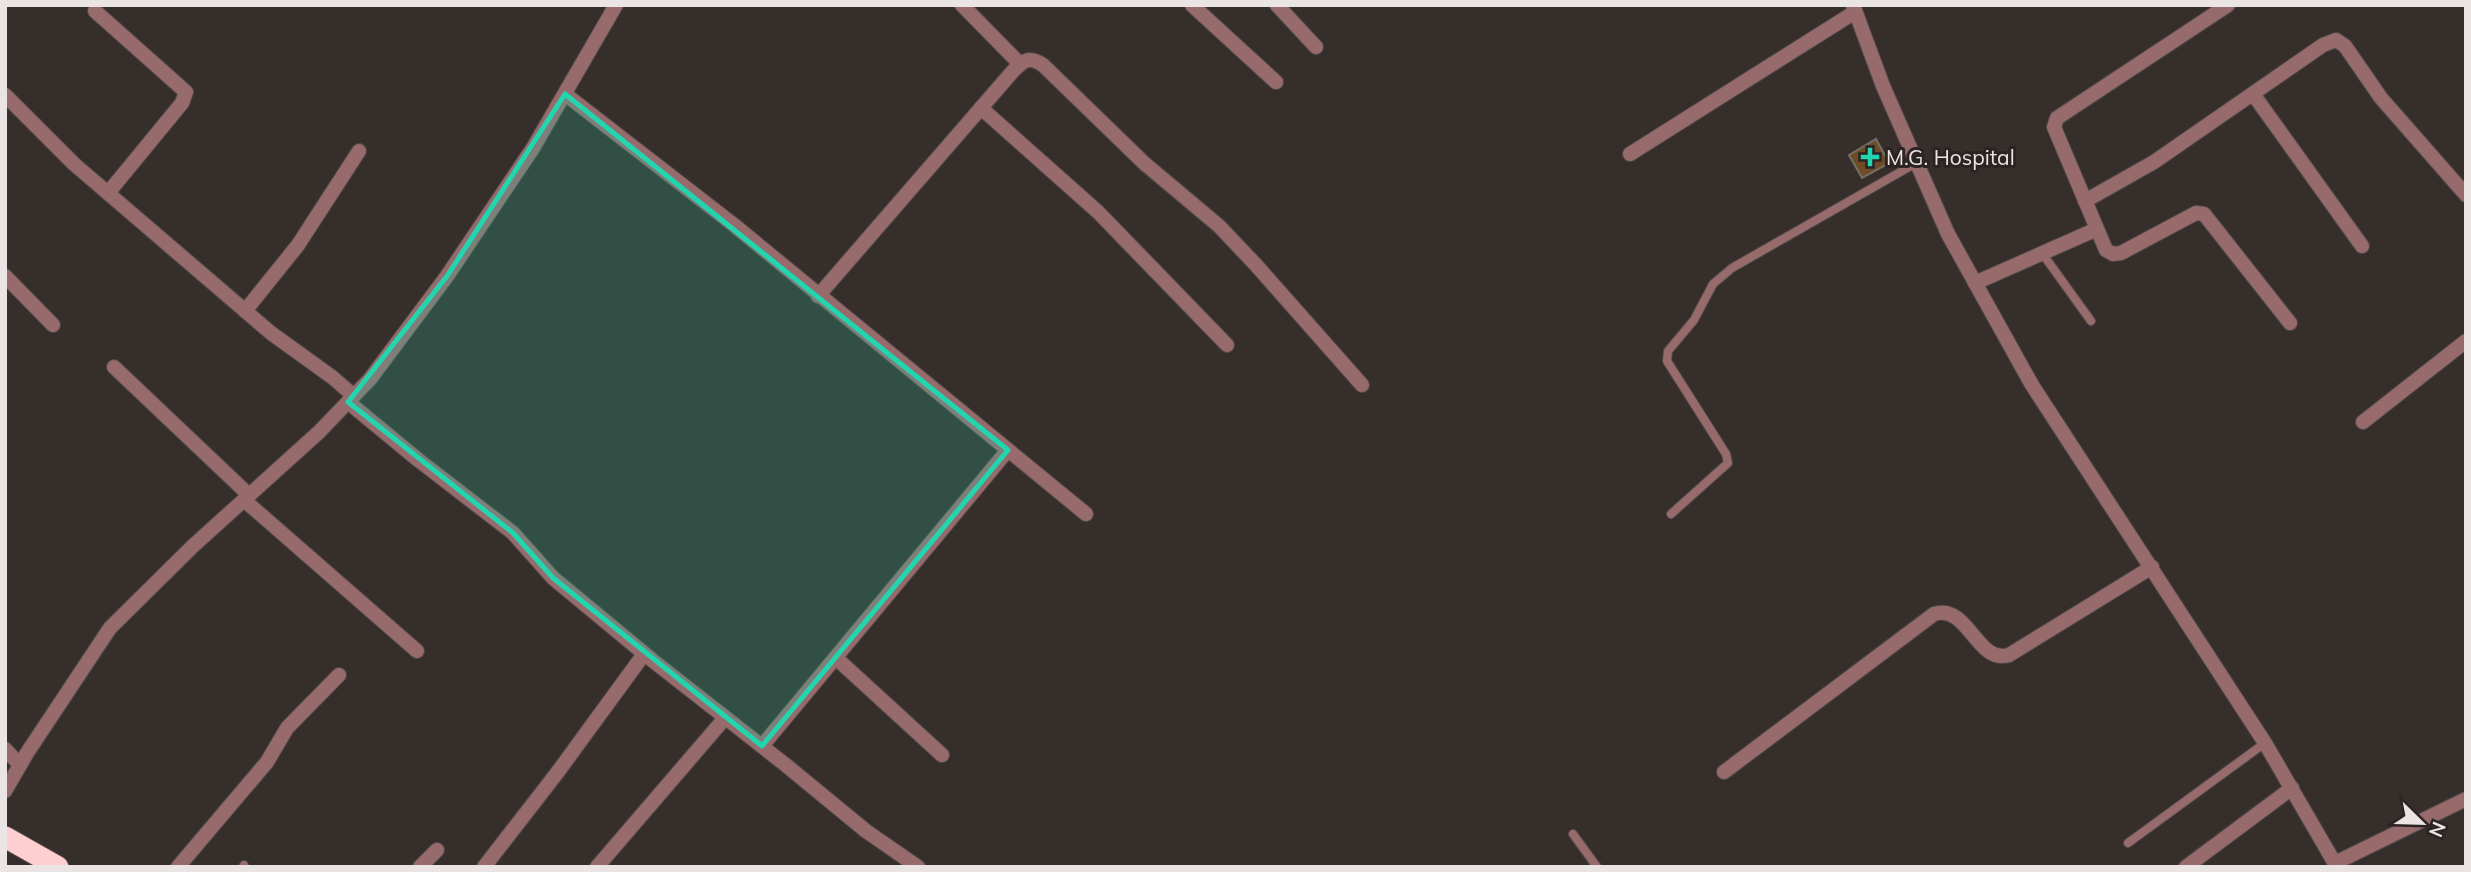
<svg xmlns="http://www.w3.org/2000/svg" width="2471" height="872" font-family="Mulish,sans-serif">
  <style>
    .building { fill: #6e4c26; stroke: #756f6a; stroke-width: 2 }
    .lines { fill: none; stroke-linecap: round; stroke-linejoin: round }
    .lane-casing { stroke: #524b49; stroke-width: 10 }
    .street-casing { stroke: #524b49; stroke-width: 16 }
    .highway-casing { stroke: #524b49; stroke-width: 23 }
    .lane { stroke: #976a6c; stroke-width: 8 }
    .street { stroke: #976a6c; stroke-width: 14 }
    .highway { stroke: #fdcfd1; stroke-width: 21 }
    .marked { fill: #23d5af; fill-opacity: 0.2; stroke: #23d5af; stroke-width: 5; stroke-linejoin: round }
    .poi-dot { fill: #23d5af; stroke: #2b2422; stroke-width: 2.5 }
    .labels { text-anchor: middle; dominant-baseline: central; stroke-width: 6; stroke-linejoin: round; paint-order: stroke }
    .poi-label { font-size: 21px; fill: #eae5e4; stroke: #2b2422; text-anchor: start }
  </style>
  <rect width="100%" height="100%" fill="#352e2b"/>
  <path class="building" d="M1876,139L1889,163L1862,178L1849,155Z"/>
  <g class="lines">
    <defs>
      <g id="lane">
        <path d="M2042,253L2091,321"/>
        <path d="M1671,514L1728,463L1726,454L1667,361L1668,351L1694,320L1713,284L1732,268L1916,163"/>
        <path d="M1573,834L1597,867"/>
        <path d="M2128,843L2265,743"/>
        <path d="M243,867L244,865"/>
      </g>
      <g id="street">
        <path d="M962,5L1020,64"/>
        <path d="M1192,5L1276,82"/>
        <path d="M1277,5L1316,47"/>
        <path d="M1853,5L1883,86L1948,234L2032,385L2265,743L2337,867"/>
        <path d="M2228,5L2057,118L2054,127L2106,250L2113,254L2121,253L2196,213L2204,214L2290,323"/>
        <path d="M95,11L186,92L182,103L108,193"/>
        <path d="M565,94L734,225L1086,514"/>
        <path d="M2253,94L2362,246"/>
        <path d="M5,95L74,164L271,333L332,377L354,396"/>
        <path d="M981,108L1098,212L1227,345"/>
        <path d="M1630,154L1855,12"/>
        <path d="M2085,201L2154,162L2323,45L2336,40L2345,46L2381,98L2466,195"/>
        <path d="M5,276L53,325"/>
        <path d="M1975,283L2097,229"/>
        <path d="M818,296L1013,71C1024,60 1029,56 1043,65L1144,163L1219,226L1256,265L1362,385"/>
        <path d="M245,311L298,245L359,151"/>
        <path d="M114,367L249,495"/>
        <path d="M348,402L417,459L513,533L553,578L652,660L787,766L866,831L918,867"/>
        <path d="M2363,422L2466,341"/>
        <path d="M244,500L417,651"/>
        <path d="M836,658L942,755"/>
        <path d="M762,746L1008,450"/>
        <path d="M5,749L20,765"/>
        <path d="M1724,772L1934,614C1968,603 1977,665 2009,655L2152,567"/>
        <path d="M5,791L27,753L110,628L193,546L319,432L370,379L447,276L533,148L616,5"/>
        <path d="M2335,863L2466,799"/>
        <path d="M178,867L267,762L287,728L339,675"/>
        <path d="M420,867L437,850"/>
        <path d="M484,867L557,773L644,654"/>
        <path d="M597,867L725,718"/>
        <path d="M2186,867L2292,788"/>
      </g>
      <path id="highway" d="M5,837L58,867"/>
    </defs>
    <use href="#lane" class="lane-casing"/>
    <use href="#street" class="street-casing"/>
    <use href="#highway" class="highway-casing"/>
    <use href="#lane" class="lane"/>
    <use href="#street" class="street"/>
    <use href="#highway" class="highway"/>
  </g>
  <path class="marked" d="M565,94L1008,450L762,746L553,578L513,533L348,402L447,276Z"/>
  <path class="poi-dot" d="M1866.5 146.5h7v7h7v7h-7v7h-7v-7h-7v-7h7z"/>
  <g class="labels">
    <g class="poi-label">
      <text x="1886" y="157">M.G. Hospital</text>
    </g>
  </g>
  <rect width="2471" height="872" fill="none" stroke="#eae5e4" stroke-width="14"/>
  <g transform="translate(2422 823) rotate(113)" stroke="#2b2422" stroke-width="5" paint-order="stroke">
  <path d="M0-5L12 26L0 18L-12 26Z" fill="#eae5e4"/>
  <text y="-10" font-size="19" font-weight="bold" text-anchor="middle" fill="#eae5e4">N</text>
  </g>
</svg>
